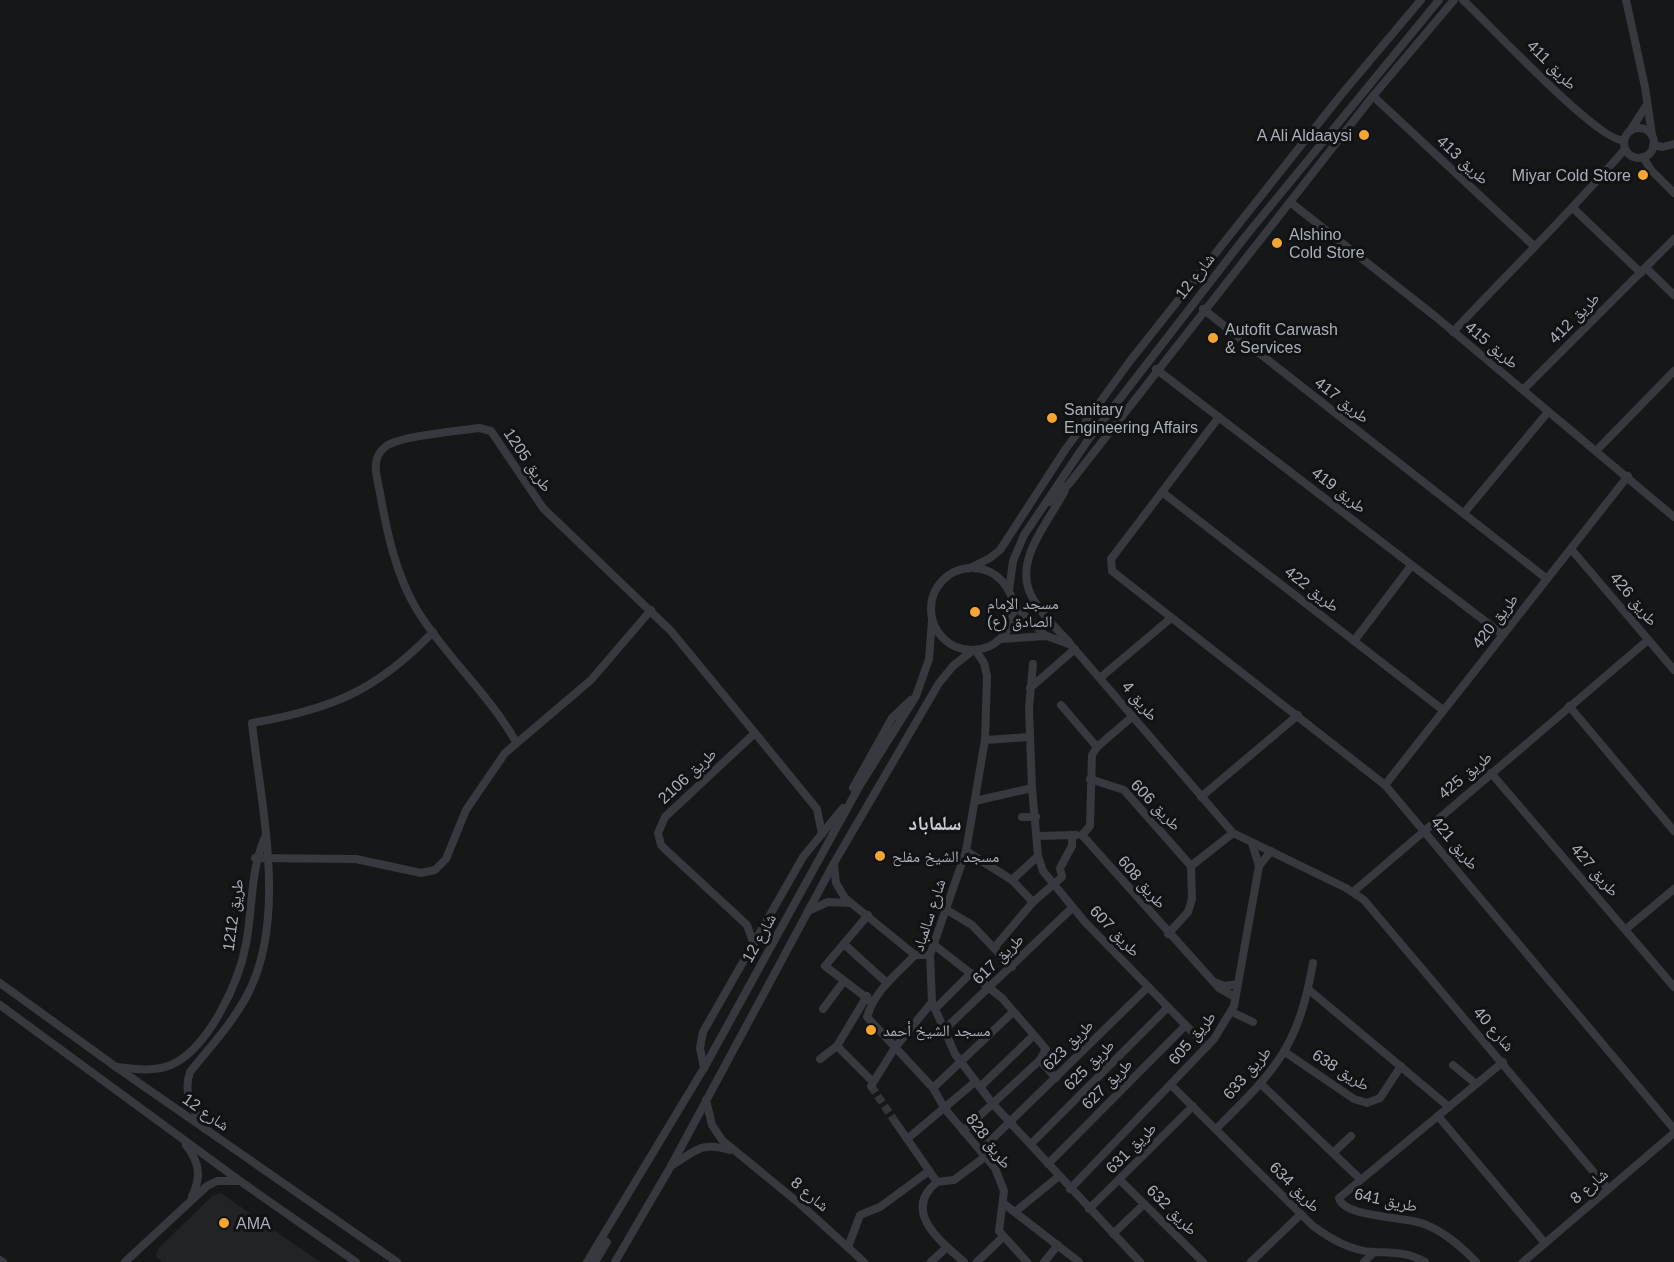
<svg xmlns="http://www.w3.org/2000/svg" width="1674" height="1262" font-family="Arial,'Noto Naskh Arabic',sans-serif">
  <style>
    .built { fill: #222326 }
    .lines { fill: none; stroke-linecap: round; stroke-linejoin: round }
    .minor-tunnel { stroke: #333539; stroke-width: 8; stroke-dasharray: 8 4; stroke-linecap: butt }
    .minor { stroke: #37393e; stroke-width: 8 }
    .poi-dot { fill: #f5a532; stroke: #111214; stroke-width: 2 }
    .labels { text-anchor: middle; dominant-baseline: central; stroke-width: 6; stroke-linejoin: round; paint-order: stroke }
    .street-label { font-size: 16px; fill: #a8afb9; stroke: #111214 }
    .poi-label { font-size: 16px; fill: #a8afb9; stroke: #111214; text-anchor: start }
    .quarter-label { font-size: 20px; font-weight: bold; fill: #c9cdd5; stroke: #111214 }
  </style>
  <rect width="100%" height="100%" fill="#161719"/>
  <path class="built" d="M221,1193L320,1262H162L156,1256L158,1249L212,1196Z"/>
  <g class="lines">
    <path class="minor-tunnel" d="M871,1086L896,1123"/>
    <g class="minor">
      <path d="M1463,0C1486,21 1602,146 1624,140"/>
      <path d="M1626,0L1645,87L1652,135"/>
      <path d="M1373,96L1534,246"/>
      <circle cx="1639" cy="143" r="15"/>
      <path d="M1630,131L1646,106"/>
      <path d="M1653,145L1663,147L1674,144"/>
      <path d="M1643,157L1651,170L1674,193"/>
      <path d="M1290,202L1436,317L1674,517"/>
      <path d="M1574,209L1641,273"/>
      <path d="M1646,268L1674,295"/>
      <path d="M1203,309L1547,579"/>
      <path d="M1453,332C1510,271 1570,213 1625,149"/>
      <path d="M1156,369L1503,635"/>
      <path d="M1523,390L1674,239"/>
      <path d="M1219,417L1111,559L1112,571L1385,785L1674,1129"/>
      <path d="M1597,450L1674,371"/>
      <path d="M1065,490C1050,521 1013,559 1031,595C1040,613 1056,628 1069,642"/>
      <path d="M1162,492L1443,710"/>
      <path d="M1049,502L1069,484L1373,96L1454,0"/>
      <path d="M1464,513L1548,412"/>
      <path d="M1571,549L1674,670"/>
      <circle cx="972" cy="609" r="41"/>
      <path d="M970,568L990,558L1000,550L1065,450L1130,361L1341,95L1421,0"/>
      <path d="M1009,590L1013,561L1024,535L1088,440L1245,237L1439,0"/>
      <path d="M1014,605L1046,636"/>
      <path d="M1001,639L1047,636L1071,645L1233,833L1346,888L1364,900L1608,1189"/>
      <path d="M1354,641L1411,566"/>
      <path d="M976,651L984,663L987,676L985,740L966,851L930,955L932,1002L955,1054L992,1103L1140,1262"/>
      <path d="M1033,664L1029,708L1032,788L1038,856L1043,871L1085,922L1207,1047"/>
      <path d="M1100,678L1171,618"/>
      <path d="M1030,688L1075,649"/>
      <path d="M1061,705L1097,747"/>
      <path d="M1569,706L1674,831"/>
      <path d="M985,740L1030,737"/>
      <path d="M516,742C489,694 446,657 417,610C396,575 387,533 380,493C377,477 370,459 385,447C398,436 459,431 479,428L491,431L543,508L671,631L755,733L817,809L822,834"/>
      <path d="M1491,773L1674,987"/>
      <path d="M1090,779L1124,790L1191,866L1192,899L1188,912L1168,934"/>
      <path d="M1385,785L1628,476"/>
      <path d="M853,788L892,718L911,700"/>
      <path d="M1201,797L1298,715"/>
      <path d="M975,801L1032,788"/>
      <path d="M1022,817H1036"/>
      <path d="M1082,835L1219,988L1235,997"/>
      <path d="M1082,835L1090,826L1092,755L1097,747L1133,716"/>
      <path d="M1037,836L1076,835"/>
      <path d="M1252,843L1259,866"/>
      <path d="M966,851L1012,880L1033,902"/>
      <path d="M255,858L356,859L421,873L435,870L446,859L466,810L505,753L591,680L651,610"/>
      <path d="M834,865L836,883L845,898L915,955H930"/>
      <path d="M1191,866L1233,833"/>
      <path d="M1012,880L1038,856"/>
      <path d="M1353,892L1648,640"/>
      <path d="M947,910L972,925L1012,967"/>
      <path d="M808,911L828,902L849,903"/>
      <path d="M868,915L825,966L872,1002"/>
      <path d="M1626,929L1674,889"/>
      <path d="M753,942L747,925L666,850L661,845L658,833L665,817L755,733"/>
      <path d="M844,944L887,983"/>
      <path d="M933,944L1002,998L1046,1049L1040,1060L963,1131"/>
      <path d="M994,948L1033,902L1062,877L1060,868L1072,846V835"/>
      <path d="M915,955C896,975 875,990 867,1017L933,1088L945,1109L995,1168L1004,1191L999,1231L1027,1262"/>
      <path d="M1214,982L1225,986L1238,984"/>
      <path d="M0,983L116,1067L397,1262"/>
      <path d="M1308,989L1449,1107"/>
      <path d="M0,1005L240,1181L356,1262"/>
      <path d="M823,1009L844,981"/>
      <path d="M935,1009L971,973"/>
      <path d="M1232,1012L1253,1022"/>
      <path d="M944,1030L1072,908"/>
      <path d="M837,1046L872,1081"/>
      <path d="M1285,1052L1354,1099L1367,1103L1380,1098L1401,1066"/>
      <path d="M820,1059L837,1046L867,996"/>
      <path d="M1040,1060L1056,1078"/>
      <path d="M1453,1065L1476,1084"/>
      <path d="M117,1067C135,1069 154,1072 171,1065C209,1048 239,982 246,944C253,907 250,871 265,837"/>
      <path d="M704,1068L700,1048L703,1032L803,857L843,808"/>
      <path d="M1261,1084L1360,1179"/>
      <path d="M1171,1085L1313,1226C1331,1239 1351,1251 1374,1252C1393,1253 1408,1252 1425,1262"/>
      <path d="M871,1086L894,1049L932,1002"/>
      <path d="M980,1087L1033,1036"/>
      <path d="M933,1088L1013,1012"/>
      <path d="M706,1100L712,1125L722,1140L800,1204L864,1262"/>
      <path d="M1438,1116L1545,1243"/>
      <path d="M896,1123L937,1182C901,1211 941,1242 964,1262"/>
      <path d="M205,1129C194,1109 182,1095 190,1072C209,1048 230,1026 245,999C289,922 261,807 252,723C332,709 376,691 433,632"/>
      <path d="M1216,1129C1275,1070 1298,1049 1313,963"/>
      <path d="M907,1139L975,1082"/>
      <path d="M1031,1144L1168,1007"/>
      <path d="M186,1145C199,1162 202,1176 192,1196"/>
      <path d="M981,1150L1148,987"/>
      <path d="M1333,1153L1351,1136"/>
      <path d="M1048,1164L1186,1025"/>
      <path d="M671,1166C696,1151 700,1141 730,1150"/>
      <path d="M1120,1180L1203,1262"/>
      <path d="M937,1182L954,1180L986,1156"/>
      <path d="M1070,1189L1214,1039L1234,1006L1259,866L1271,851"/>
      <path d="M1003,1203L1079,1262"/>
      <path d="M1089,1209L1193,1106"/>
      <path d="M1015,1212L1058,1177"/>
      <path d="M1113,1234L1144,1204"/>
      <path d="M848,1247L860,1215L880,1207L929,1171"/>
      <path d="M0,1260L3,1262"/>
      <path d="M125,1262L207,1186L217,1181H240"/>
      <path d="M587,1262L704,1068L860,785L916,696L929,659L932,620"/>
      <path d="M595,1262L607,1242"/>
      <path d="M615,1262L671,1166L834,863L939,683L953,666L972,651"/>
      <path d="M931,1262L947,1247"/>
      <path d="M977,1262L1003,1237"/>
      <path d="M1044,1262L1058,1245"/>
      <path d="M1251,1262L1301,1214"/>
      <path d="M1364,1262L1374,1252"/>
      <path d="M1476,1262C1461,1246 1445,1232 1424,1224C1405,1216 1344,1218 1339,1198L1503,1062"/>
      <path d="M1523,1262L1674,1133"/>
    </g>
  </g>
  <g class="poi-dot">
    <circle cx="1364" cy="135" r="6"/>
    <circle cx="1643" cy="175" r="6"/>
    <circle cx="1277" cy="243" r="6"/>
    <circle cx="1213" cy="338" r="6"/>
    <circle cx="1052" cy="418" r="6"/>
    <circle cx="975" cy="612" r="6"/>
    <circle cx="880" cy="856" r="6"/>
    <circle cx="871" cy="1030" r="6"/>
    <circle cx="224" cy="1223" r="6"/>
  </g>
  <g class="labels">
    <g class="street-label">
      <text transform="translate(1552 65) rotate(45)">طريق 411</text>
      <text transform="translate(1463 160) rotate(43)">طريق 413</text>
      <text transform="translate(1195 276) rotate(-52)">شارع 12</text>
      <text transform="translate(1574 318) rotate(-45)">طريق 412</text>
      <text transform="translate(1492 345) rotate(40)">طريق 415</text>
      <text transform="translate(1342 400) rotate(38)">طريق 417</text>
      <text transform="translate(528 460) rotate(56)">طريق 1205</text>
      <text transform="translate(1339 490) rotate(38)">طريق 419</text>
      <text transform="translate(1312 589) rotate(38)">طريق 422</text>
      <text transform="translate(1634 599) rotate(50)">طريق 426</text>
      <text transform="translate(1495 621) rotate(-52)">طريق 420</text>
      <text transform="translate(1140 701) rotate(50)">طريق 4</text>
      <text transform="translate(1465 775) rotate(-40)">طريق 425</text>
      <text transform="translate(687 776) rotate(-43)">طريق 2106</text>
      <text transform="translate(1156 805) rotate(46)">طريق 606</text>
      <text transform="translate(1455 843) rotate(50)">طريق 421</text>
      <text transform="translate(1595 870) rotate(49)">طريق 427</text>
      <text transform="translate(1142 882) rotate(49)">طريق 608</text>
      <text transform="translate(233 915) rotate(-82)">طريق 1212</text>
      <text transform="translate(929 915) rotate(-72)">شارع سالمباد</text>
      <text transform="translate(1115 931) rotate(46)">طريق 607</text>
      <text transform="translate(759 938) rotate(-61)">شارع 12</text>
      <text transform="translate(998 959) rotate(-44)">طريق 617</text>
      <text transform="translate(1494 1029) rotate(49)">شارع 40</text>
      <text transform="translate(1192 1038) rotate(-50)">طريق 605</text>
      <text transform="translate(1068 1045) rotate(-45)">طريق 623</text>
      <text transform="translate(1089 1065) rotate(-45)">طريق 625</text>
      <text transform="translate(1341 1070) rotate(32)">طريق 638</text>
      <text transform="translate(1247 1073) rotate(-49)">طريق 633</text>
      <text transform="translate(1107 1084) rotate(-45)">طريق 627</text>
      <text transform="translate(206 1112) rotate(35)">شارع 12</text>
      <text transform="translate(989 1141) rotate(53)">طريق 828</text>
      <text transform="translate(1131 1148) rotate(-45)">طريق 631</text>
      <text transform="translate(1589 1186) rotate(-41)">شارع 8</text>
      <text transform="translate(1295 1187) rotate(45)">طريق 634</text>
      <text transform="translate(810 1194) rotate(40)">شارع 8</text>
      <text transform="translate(1386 1200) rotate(12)">طريق 641</text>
      <text transform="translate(1172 1210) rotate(45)">طريق 632</text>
    </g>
    <g class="poi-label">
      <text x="1352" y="135" text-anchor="end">A Ali Aldaaysi</text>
      <text x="1631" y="175" text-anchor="end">Miyar Cold Store</text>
      <text x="1289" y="234">Alshino<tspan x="1289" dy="18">Cold Store</tspan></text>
      <text x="1225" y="329">Autofit Carwash<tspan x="1225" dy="18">&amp; Services</tspan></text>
      <text x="1064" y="409">Sanitary<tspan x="1064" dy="18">Engineering Affairs</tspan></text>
      <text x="987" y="603">مسجد الإمام<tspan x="987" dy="18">الصادق (ع)</tspan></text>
      <text x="892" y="856">مسجد الشيخ مفلح</text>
      <text x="883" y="1030">مسجد الشيخ أحمد</text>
      <text x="236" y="1223">AMA</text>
    </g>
    <g class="quarter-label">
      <text x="935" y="823">سلماباد</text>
    </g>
  </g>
</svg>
